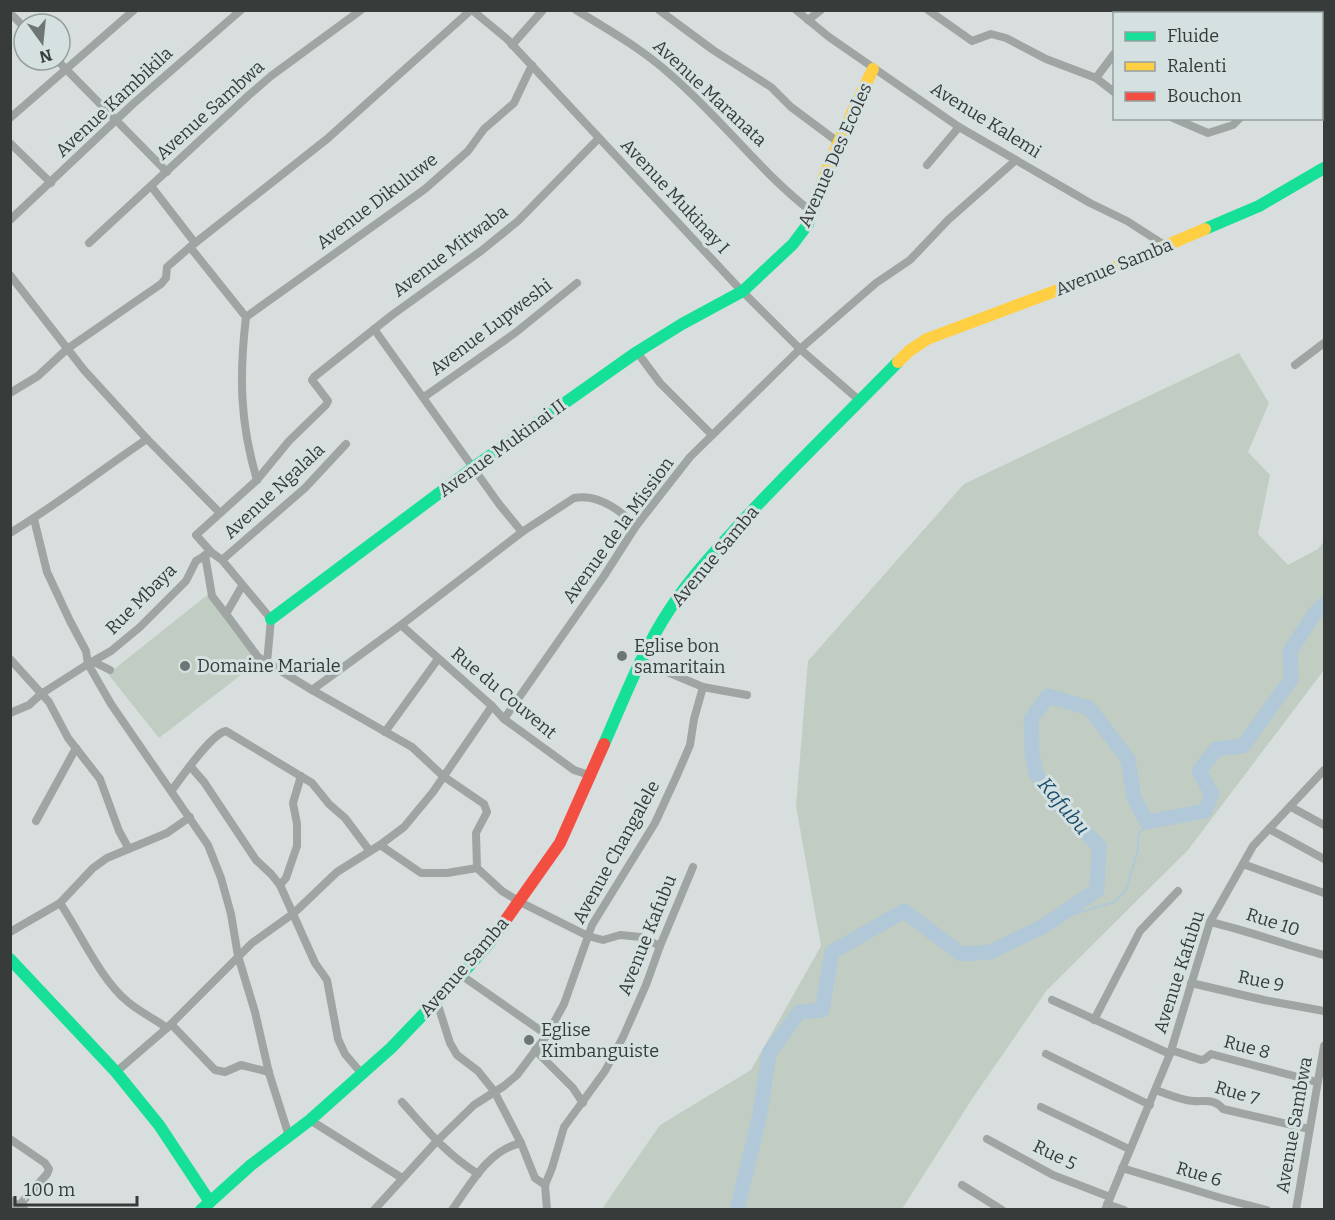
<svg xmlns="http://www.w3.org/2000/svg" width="1335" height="1220" font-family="Bitter,serif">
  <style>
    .green { fill: #c1cdc2 }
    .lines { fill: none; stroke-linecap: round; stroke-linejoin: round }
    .stream { stroke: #b0c8d7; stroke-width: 2 }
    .river { stroke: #b0c8d7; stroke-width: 15 }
    .street { stroke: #9fa5a2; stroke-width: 8 }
    .fast { stroke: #16e098; stroke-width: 12 }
    .slow { stroke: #ffcf43; stroke-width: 12 }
    .jam { stroke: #f24e42; stroke-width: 12 }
    .poi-dot { fill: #6f7574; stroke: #d4e1e0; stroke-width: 2 }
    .labels { text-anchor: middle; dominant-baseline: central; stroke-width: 6; stroke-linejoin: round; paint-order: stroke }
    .street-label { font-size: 18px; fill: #373c3b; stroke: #d4e1e0 }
    .poi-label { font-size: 18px; fill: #373c3b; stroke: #d4e1e0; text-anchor: start }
    .water-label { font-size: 20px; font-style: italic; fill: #194d6d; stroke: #d4e1e0 }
  </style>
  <rect width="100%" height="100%" fill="#d7dedd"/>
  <g class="green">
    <path d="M1239,353L1269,403L1248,452L1270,475L1258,534L1288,565L1318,549L1324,541V670L1188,850L1047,990L972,1099L902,1209H602L660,1125L751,1070L821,946L796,806L808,661L964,484Z"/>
    <path d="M211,592L262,659L159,738L108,674Z"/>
  </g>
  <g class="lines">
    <path class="stream" d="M1051,921L1114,902L1126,890L1138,850V836L1147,822"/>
    <path class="river" d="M737,1210L760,1114L769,1053L799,1012L822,1010L832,952L904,911L961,954L990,952L1044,926L1097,890L1099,846L1060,806L1036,774L1032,753L1031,719L1048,696L1089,708L1128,759L1134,798L1147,822L1205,811L1212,794L1199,771L1216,749L1243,746L1291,679L1290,651L1315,613L1324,605"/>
    <g class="street">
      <path d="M472,10L507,39L737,286L800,349L859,400"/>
      <path d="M576,10C609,30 642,49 671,75C721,118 760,172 812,212"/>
      <path d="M659,10L713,50L771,87L791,107L838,142"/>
      <path d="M796,10L829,37L959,127L1090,203L1127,221L1166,246"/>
      <path d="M928,10L972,41L991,34L1006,38L1046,59L1096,78L1114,92"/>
      <path d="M10,13L24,27"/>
      <path d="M1145,14L1147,10"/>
      <path d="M1293,14L1295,10"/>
      <path d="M808,20L821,10"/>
      <path d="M512,45L543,10"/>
      <path d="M57,60L167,172"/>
      <path d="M1096,78L1114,54"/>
      <path d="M10,118L134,10"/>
      <path d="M1173,118L1208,133L1233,125L1240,118"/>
      <path d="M10,143L51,183"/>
      <path d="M927,165L959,127"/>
      <path d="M151,186L195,243"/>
      <path d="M10,220L134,103L241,10"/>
      <path d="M89,243L249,95L271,76L361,10"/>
      <path d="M10,275L84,370L147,439L220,513"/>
      <path d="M246,317L425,189L468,151L484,129L514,103L532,65"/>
      <path d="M374,329L499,504L522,532"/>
      <path d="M637,352L660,383L712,435"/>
      <path d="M1295,365L1324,343"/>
      <path d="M10,393L38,376L67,349L161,284L166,278L167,267L190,247"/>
      <path d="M424,397L515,333L577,283"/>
      <path d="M257,480C240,423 239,376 246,317L190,247L327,139L471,10"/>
      <path d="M34,519L47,572L70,621L86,651L88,664L111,651L140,627L186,581L196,561L211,552"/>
      <path d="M10,533C58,504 101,470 147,439"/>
      <path d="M205,555L212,596L226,614"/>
      <path d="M222,560L305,488L346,444"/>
      <path d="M242,586L226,614L258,657L312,690L412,747L443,776L484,804L487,812L476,833L477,868L502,891L520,902L588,936L603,940L620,935L641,937L660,946"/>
      <path d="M401,625L492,706L504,719L574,770L592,776"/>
      <path d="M10,659L49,702L68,738L100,779L119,831L129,849"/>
      <path d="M641,661L703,687L747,695"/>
      <path d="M94,662L110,670"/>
      <path d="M267,663L271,619L222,560L211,552L196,535L257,480L289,441L326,405L328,401L312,380L314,377L392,315L481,251L518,221L599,138"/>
      <path d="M312,690L401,625L522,532L574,498C598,493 620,510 636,526"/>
      <path d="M10,713L29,705L41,694L88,664L111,704L208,845L221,878L231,914L238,956L255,1012L269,1073L289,1136"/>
      <path d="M504,719L604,576L636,526L690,457L800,349L876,283L910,260L948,220L1016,160"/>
      <path d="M385,732L438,659"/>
      <path d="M190,766L204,782L256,860L271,874L280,885L315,963L327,980L338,1039L345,1054L362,1074"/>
      <path d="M172,790C182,777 211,734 226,731L312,783L329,804L345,818L369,850"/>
      <path d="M1291,807L1324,825"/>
      <path d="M36,821L76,748"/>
      <path d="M1269,829L1324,859"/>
      <path d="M380,845L421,873H447L477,868"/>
      <path d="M1243,864L1324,893"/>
      <path d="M280,885L286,878L297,846V824L293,803L301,776"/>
      <path d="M60,903C81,934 100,979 128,1002C140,1012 155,1019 167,1028"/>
      <path d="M1210,922C1249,931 1286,945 1324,955"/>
      <path d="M10,932L60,903L93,868L107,858L167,833L190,817"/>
      <path d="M461,975L547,1035"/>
      <path d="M1191,983L1264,1000L1324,1011"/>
      <path d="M436,999L450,1043L457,1055L478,1071L494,1091L521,1143L535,1178L545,1185"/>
      <path d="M1052,1000L1170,1054"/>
      <path d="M1094,1020L1140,931L1178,891"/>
      <path d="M171,1024L215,1070L225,1072L241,1065L269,1072"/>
      <path d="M535,1050L573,1088L583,1103"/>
      <path d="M1171,1050L1201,1060L1205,1059L1211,1054L1317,1082"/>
      <path d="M1046,1054L1150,1105"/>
      <path d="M116,1072L167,1028L252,943L294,913L337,872L380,845L404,827L433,792L492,706"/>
      <path d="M1156,1090C1167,1094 1181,1100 1193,1101C1205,1102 1214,1098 1223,1109L1309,1129"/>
      <path d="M402,1102C428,1131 445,1153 478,1174"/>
      <path d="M1041,1107L1129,1149"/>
      <path d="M310,1120L402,1178"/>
      <path d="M10,1139L45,1163L49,1169L47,1174L15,1210"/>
      <path d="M987,1139L1053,1175L1110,1197"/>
      <path d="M1122,1168L1221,1198L1267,1210"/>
      <path d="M962,1185L1002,1210"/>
      <path d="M10,1200L25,1210"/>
      <path d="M1107,1204L1124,1210"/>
      <path d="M374,1210L436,1142L474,1105L504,1086L517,1075L547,1035L564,1004L592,925L655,823L678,773L690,745L694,719L703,687"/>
      <path d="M452,1210C471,1184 488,1150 521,1143"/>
      <path d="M547,1210L545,1185L552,1168L564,1127L605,1071L623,1037L646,985L660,946L693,867"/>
      <path d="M1105,1210L1170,1054L1210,922L1253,846L1324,770"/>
      <path d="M1296,1210L1324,1046"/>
    </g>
    <g class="fast">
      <path d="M1199,10L1207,14"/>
      <path d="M1322,58L1324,59"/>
      <path d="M1205,229L1259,206L1324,168"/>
      <path d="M271,619L474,467L637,352L682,324L743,291L793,244L808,224L813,208"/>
      <path d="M604,744C624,699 642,651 670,609C692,575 721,545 748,515C797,463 848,413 898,362"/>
      <path d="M10,959L116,1072L159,1125L210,1202"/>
      <path d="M201,1210L251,1165L310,1120L391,1048L461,975L490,942L505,921"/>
    </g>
    <g class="slow">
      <path d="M813,208C829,159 851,115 873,69"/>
      <path d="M898,362L909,351L927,339L1090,278L1205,229"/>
    </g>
    <path class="jam" d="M505,921L560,843L604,744"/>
  </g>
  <g class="poi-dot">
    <circle cx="622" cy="656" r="6"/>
    <circle cx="185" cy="666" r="6"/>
    <circle cx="529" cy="1040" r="6"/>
  </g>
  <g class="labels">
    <g class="street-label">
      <text transform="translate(710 93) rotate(43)">Avenue Maranata</text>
      <text transform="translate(114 102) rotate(-43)">Avenue Kambikila</text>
      <text transform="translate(210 110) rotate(-42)">Avenue Sambwa</text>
      <text transform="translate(986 120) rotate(32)">Avenue Kalemi</text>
      <text transform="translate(835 155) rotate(-66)">Avenue Des Ecoles</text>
      <text transform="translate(675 196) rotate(47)">Avenue Mukinay I</text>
      <text transform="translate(377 201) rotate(-37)">Avenue Dikuluwe</text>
      <text transform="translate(450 251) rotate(-37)">Avenue Mitwaba</text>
      <text transform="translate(1114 267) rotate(-22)">Avenue Samba</text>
      <text transform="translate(491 327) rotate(-37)">Avenue Lupweshi</text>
      <text transform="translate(502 448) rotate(-36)">Avenue Mukinai II</text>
      <text transform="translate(274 491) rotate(-43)">Avenue Ngalala</text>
      <text transform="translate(618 530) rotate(-54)">Avenue de la Mission</text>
      <text transform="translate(715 556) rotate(-50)">Avenue Samba</text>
      <text transform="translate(141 599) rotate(-45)">Rue Mbaya</text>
      <text transform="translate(504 693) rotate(40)">Rue du Couvent</text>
      <text transform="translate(616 852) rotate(-61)">Avenue Changalele</text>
      <text transform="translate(1273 922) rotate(18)">Rue 10</text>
      <text transform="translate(647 935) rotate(-68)">Avenue Kafubu</text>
      <text transform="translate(464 967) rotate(-49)">Avenue Samba</text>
      <text transform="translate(1179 972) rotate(-72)">Avenue Kafubu</text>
      <text transform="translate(1261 981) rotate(12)">Rue 9</text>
      <text transform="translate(1247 1047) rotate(15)">Rue 8</text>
      <text transform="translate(1237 1093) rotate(17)">Rue 7</text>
      <text transform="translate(1294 1125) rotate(-80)">Avenue Sambwa</text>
      <text transform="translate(1055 1155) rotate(26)">Rue 5</text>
      <text transform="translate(1199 1174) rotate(17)">Rue 6</text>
    </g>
    <g class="poi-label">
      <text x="634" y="646">Eglise bon<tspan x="634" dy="21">samaritain</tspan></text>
      <text x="197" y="666">Domaine Mariale</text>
      <text x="541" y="1030">Eglise<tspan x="541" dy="21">Kimbanguiste</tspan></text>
    </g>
    <g class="water-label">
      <text transform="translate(1064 806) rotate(50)">Kafubu</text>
    </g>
  </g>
  <rect width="1335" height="1220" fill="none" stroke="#373c3b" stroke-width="24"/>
  <rect x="1113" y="12" width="210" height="108" fill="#d4e1e0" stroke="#959f9e" stroke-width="1.5"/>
  <rect x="1125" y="32" width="30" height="9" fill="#16e098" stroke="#959f9e" stroke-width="1.5"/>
  <text x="1167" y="42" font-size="18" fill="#373c3b">Fluide</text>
  <rect x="1125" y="62" width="30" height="9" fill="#ffcf43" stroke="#959f9e" stroke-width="1.5"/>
  <text x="1167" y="72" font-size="18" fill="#373c3b">Ralenti</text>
  <rect x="1125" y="92" width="30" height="9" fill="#f24e42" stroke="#959f9e" stroke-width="1.5"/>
  <text x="1167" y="102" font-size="18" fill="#373c3b">Bouchon</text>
  <g transform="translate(42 42) rotate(165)"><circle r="28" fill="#d4e1e0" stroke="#959f9e" stroke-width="1.5"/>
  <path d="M0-4.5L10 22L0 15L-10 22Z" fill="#6f7574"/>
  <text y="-9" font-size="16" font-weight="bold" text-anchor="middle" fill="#373c3b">N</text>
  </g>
  <path d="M15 1196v9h122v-9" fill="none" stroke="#373c3b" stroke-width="3"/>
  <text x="24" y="1196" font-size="18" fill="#373c3b" stroke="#d4e1e0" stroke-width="4.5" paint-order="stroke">100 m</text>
</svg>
